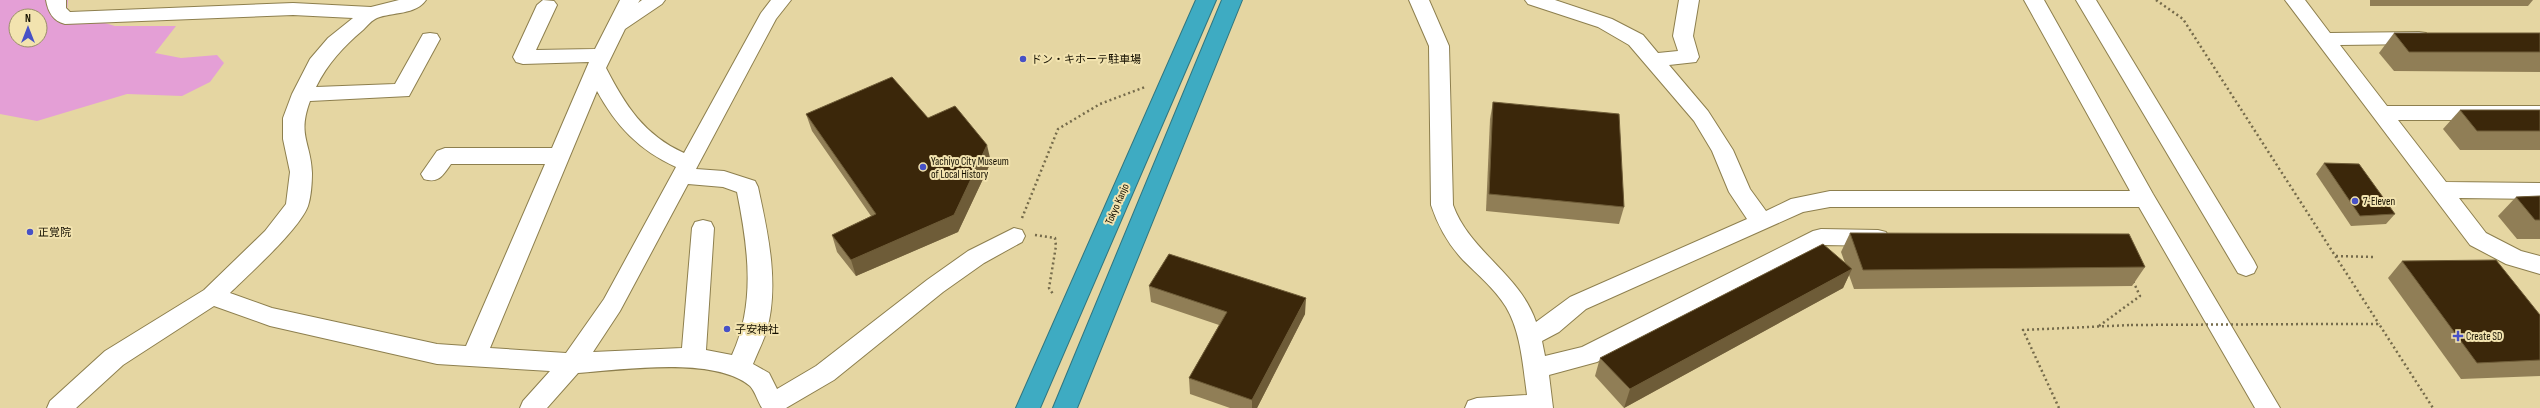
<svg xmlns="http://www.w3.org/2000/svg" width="2540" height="408" font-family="'Sofia Sans Condensed','Noto Sans JP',sans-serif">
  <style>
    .green { fill: #e49fd6; fill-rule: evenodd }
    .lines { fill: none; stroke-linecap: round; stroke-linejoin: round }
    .minor-casing { stroke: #8d7f4e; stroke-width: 2 }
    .highway-casing { stroke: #30757e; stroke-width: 2 }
    .path { stroke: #756b4b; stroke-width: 2.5; stroke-dasharray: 2 3; stroke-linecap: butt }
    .minor { fill: #fff; fill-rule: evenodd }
    .highway { fill: #3eabc2; fill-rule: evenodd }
    .path-bridge { stroke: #756b4b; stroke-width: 2.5; stroke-dasharray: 2 3; stroke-linecap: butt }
    .wall { fill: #907e56 }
    .shaded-wall { fill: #6e5c38 }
    .building { fill: #3b270a; stroke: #6e5c38 }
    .poi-dot { fill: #4751c6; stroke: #f2e3af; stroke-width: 1.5 }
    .labels { text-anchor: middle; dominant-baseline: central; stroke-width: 4; stroke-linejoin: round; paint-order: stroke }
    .poi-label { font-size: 11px; fill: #151000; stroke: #f2e3af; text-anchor: start }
    .street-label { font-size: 11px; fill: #151000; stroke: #f2e3af }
  </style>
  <rect width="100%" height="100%" fill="#e5d6a2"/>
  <path class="green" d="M0,0H68L67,12L115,26H176L155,53L181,58L217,55L224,63L210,82L182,96L127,94L37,121L0,114ZM16,16H40V40H16Z"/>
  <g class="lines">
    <defs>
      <g id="minor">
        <path d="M46,0H66V8L70,12L293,3L371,7L399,0H426C416,15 392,12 377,18C372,20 367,26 363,30C343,47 328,63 316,87L395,84L423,34L430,33L437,34L440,39L409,96L310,101C297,136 311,142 312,173C312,182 311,197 308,206C299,230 249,274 230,293L272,308L437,344L466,346L545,164H451C443,175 439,184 424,179L421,174L437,151L445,148H552L589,62L523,64L516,62L513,57L537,5L543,0L554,1L557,5L536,50L595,49L620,0H640L638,3L642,0H665L662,4L625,29L606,68C625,105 644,135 684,153L761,13L771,0H791L776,19L696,169L724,171L755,181L758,187C768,233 780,286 766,333C762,344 757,354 753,364L769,373L777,389L816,366L927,280L968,251L1014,228L1022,230L1025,236L1022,242L984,263L943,292L834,380L786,408H762C758,402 755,391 750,386C714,356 624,370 578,373L547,408H520L523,401L550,371L437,364L270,326L214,306L123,365L76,408H47L50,401L105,351L204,290L265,231L286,204L290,172L283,139V118L292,94L310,59L328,38L353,18L293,15L65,24C53,21 48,12 46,0ZM597,91C616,126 639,150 676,167L604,299L566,353L490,348ZM688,184L723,187L737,192C748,247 756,303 732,355L706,350L714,228L711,222L703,220L695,222L692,228L682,348L593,352L620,311Z"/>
        <path d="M1409,0H1429L1449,46L1453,205C1470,252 1520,274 1536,322L1570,297L1747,219L1729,192L1712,151L1694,121L1629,45L1598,27L1528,4L1525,0H1555L1612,19L1643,35L1658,53L1678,51L1673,36L1679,0H1699L1693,36L1699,57L1696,62L1669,65L1708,111L1733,150L1750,189L1766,211L1791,199L1830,191H2130L2024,0H2044L2153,194L2280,408H2255L2139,207H1830L1803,212L1586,309L1559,332L1542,341L1545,356L1582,347L1813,231L1821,229L1878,230L1886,232L1889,238L1886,244L1878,246L1824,245L1597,362L1549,375L1553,408H1465L1468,401L1477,398L1527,395C1523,367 1521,332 1506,307C1495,289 1478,275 1463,260C1448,244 1438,226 1431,205L1429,46Z"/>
        <path d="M2076,0H2096L2254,261L2257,267L2254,273L2246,276L2238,273Z"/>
        <path d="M2285,0H2305L2330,33L2419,32L2426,33L2429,38L2426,43L2419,44L2340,45L2387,106H2540V120H2398L2446,182L2540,183V199L2459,198L2486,233L2521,251L2540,256V274L2506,264L2470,245Z"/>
      </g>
      <g id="highway">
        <path d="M1196,0H1216L1040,408H1016Z"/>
        <path d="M1222,0H1242L1077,408H1053Z"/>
      </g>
    </defs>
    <use href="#minor" class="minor-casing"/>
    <use href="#highway" class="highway-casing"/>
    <g class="path">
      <path d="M2156,0L2183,19L2379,324"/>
      <path d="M1022,218L1058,129L1100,104L1145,87"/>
      <path d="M1035,235L1055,238L1056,246L1049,288L1053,294"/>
      <path d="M2336,256L2373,257"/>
      <path d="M2321,324H2379L2433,408"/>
      <path d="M2099,326L2140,296L2133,281"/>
      <path d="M2059,408L2023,330L2131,325"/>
    </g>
    <use href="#minor" class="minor"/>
    <use href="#highway" class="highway"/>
    <path class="path-bridge" d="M2131,325L2321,324"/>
  </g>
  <g class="wall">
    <path d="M2370,0H2533L2528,6H2370Z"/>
    <path d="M2394,33H2540V72L2394,71L2379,53Z"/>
    <path d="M1493,102L1624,207L1619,224L1486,211L1490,119Z"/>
    <path d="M2460,110H2540V150H2460L2443,129Z"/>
    <path d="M806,114L928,118L991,162L958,232L856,276L837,252L832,235L871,216L812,131Z"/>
    <path d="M2324,163L2395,214L2386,224L2351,226L2316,174Z"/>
    <path d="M2540,196V239H2517L2498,216L2516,197Z"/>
    <path d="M1850,233L2145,267L2132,286L1854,289L1849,275L1843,288L1624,408L1595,376L1600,358L1845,263L1841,252Z"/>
    <path d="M2402,261L2540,315V376L2461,379L2388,278Z"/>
    <path d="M1149,286L1305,314L1257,408H1230L1190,394L1189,378L1219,325L1151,302Z"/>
  </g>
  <g class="shaded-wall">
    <path d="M987,145L991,162L958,232L856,276L851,260Z"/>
    <path d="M1852,269L1843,288L1624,408L1630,389Z"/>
    <path d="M1306,298L1305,314L1257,408H1252V400Z"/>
  </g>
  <g class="building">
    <path d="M2394,33H2540V52H2409Z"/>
    <path d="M892,77L928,118L955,106L987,145L954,215L851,260L832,235L876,214L806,114Z"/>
    <path d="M1493,102L1619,114L1624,207L1489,194Z"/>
    <path d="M2460,110H2540V131H2477Z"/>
    <path d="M2324,163L2359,164L2395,214L2360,216Z"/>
    <path d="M2540,196V220H2535L2516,197Z"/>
    <path d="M1850,233L2129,234L2145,267L1863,270Z"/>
    <path d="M1823,244L1852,269L1630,389L1600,358Z"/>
    <path d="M1169,254L1306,298L1252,400L1189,378L1227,312L1149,286Z"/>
    <path d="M2496,260L2540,315V360L2477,363L2402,261Z"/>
  </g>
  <g class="poi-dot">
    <circle cx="1023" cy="59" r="4"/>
    <circle cx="923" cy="167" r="4"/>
    <circle cx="2355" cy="201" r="4"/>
    <circle cx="30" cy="232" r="4"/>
    <circle cx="727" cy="329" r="4"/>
    <path d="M2456 330h4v4h4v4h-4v4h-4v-4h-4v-4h4z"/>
  </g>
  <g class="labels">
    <g class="poi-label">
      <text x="1031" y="59">ドン・キホーテ駐車場</text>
      <text x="931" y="161">Yachiyo City Museum<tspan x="931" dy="13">of Local History</tspan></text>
      <text x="2363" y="201">7-Eleven</text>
      <text x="38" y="232">正覚院</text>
      <text x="735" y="329">子安神社</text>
      <text x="2466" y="336">Create SD</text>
    </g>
    <g class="street-label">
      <text transform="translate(1117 204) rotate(-66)">Tokyo Kanjo</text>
    </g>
  </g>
  <g transform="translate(28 28)"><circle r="19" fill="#f2e3af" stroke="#9a8f69"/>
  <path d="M0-3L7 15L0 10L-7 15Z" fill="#4751c6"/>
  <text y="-6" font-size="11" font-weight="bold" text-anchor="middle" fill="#151000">N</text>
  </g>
</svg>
